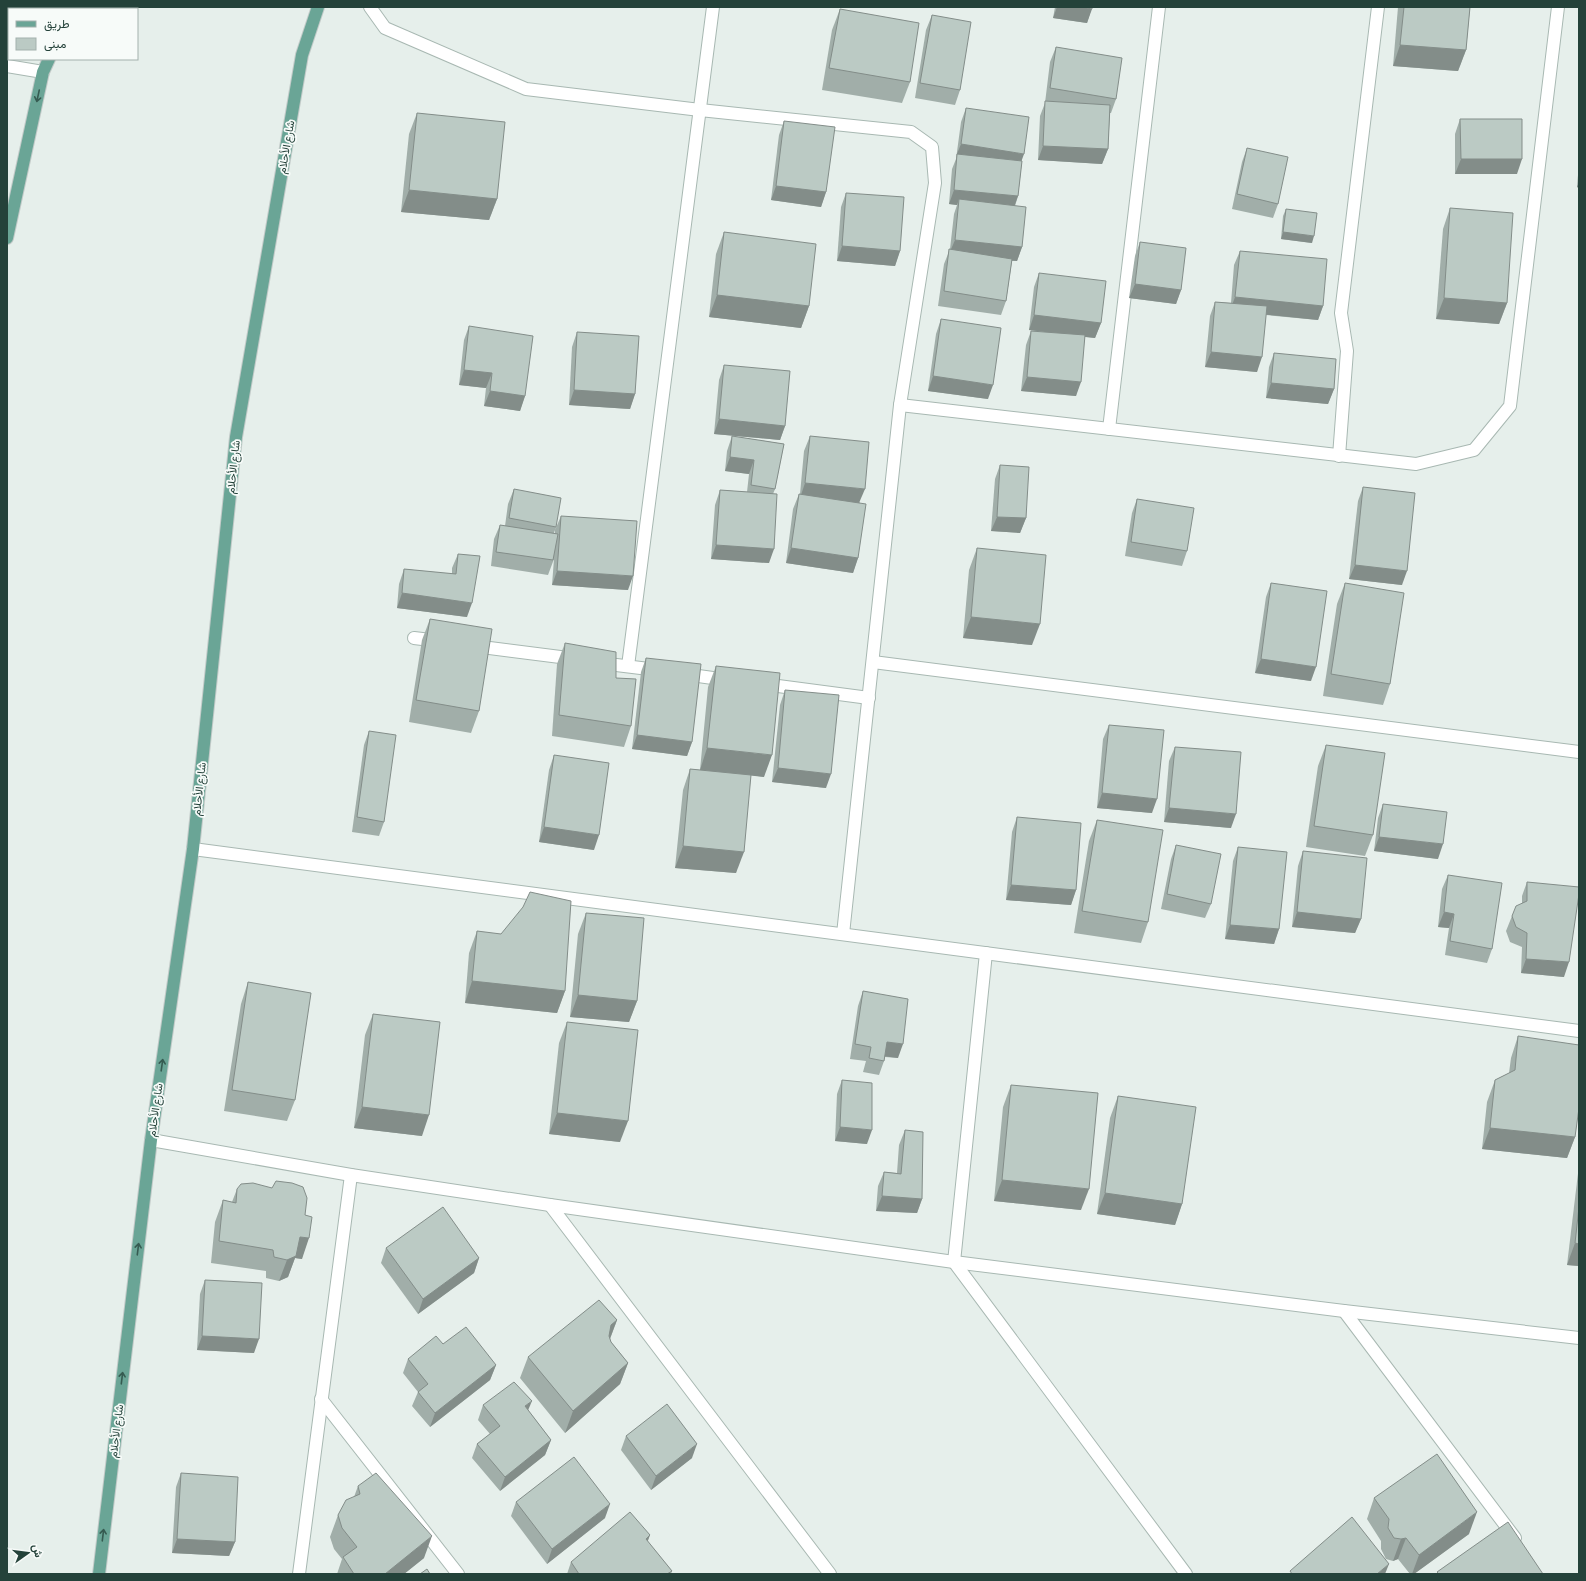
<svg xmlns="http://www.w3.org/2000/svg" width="1586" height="1581" font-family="'PT Sans Narrow',Vazirmatn,sans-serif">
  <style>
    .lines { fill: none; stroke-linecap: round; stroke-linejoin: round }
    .street-casing { stroke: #a8b8b2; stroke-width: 14 }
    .primary-casing { stroke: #c2cac8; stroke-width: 14 }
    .street { stroke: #fff; stroke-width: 12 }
    .primary { stroke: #6aa596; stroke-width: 12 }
    .wall { fill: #a1aea9 }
    .shaded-wall { fill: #838d89 }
    .building { fill: #bbcac4; stroke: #838d89 }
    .oneway { stroke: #365b51 }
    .labels { text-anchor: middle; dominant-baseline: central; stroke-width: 3.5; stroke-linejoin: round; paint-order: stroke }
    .street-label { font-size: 11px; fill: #24423a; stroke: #f7fbf9 }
  </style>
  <rect width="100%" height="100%" fill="#e6efeb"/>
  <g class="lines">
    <defs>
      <g id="street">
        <path d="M370,7L385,28L526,89L700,110L911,132L932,147L935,183L900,405L843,934"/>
        <path d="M7,66L43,72"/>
        <path d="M900,405L1416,464L1474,450L1510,406L1558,7"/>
        <path d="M1109,429L1159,7"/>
        <path d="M1339,456L1347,351L1341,313L1378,7"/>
        <path d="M414,638L439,641"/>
        <path d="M474,646L576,659"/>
        <path d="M873,662L1579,752"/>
        <path d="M600,663L657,670"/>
        <path d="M628,666L713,7"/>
        <path d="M684,674L727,680"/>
        <path d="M763,684L869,698"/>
        <path d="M193,849L1579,1031"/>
        <path d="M986,953L954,1262L1186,1574"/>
        <path d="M151,1140L351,1175L550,1205L954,1262L1344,1311L1579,1338"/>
        <path d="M550,1205L830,1574"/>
        <path d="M1344,1311L1515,1538"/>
        <path d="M321,1399L458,1574"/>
        <path d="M299,1574L351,1175"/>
      </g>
      <g id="primary">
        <path d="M70,9L71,7"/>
        <path d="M7,238L43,72L49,59"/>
        <path d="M99,1574L151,1140L193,849L236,437L302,55L318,7"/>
      </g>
    </defs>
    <use href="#street" class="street-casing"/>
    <use href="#primary" class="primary-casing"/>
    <use href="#street" class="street"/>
    <use href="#primary" class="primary"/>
  </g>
  <g class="wall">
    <path d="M1055,7H1092L1087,23L1053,18Z"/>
    <path d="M1398,7H1470L1466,50L1458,71L1393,66Z"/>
    <path d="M840,9L910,82L902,103L822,90L832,30Z"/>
    <path d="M932,15L960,90L955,105L915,98L926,30Z"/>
    <path d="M1056,47L1116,99L1111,113H1110L1108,149L1102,164L1038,160L1040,116L1045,103L1050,62Z"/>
    <path d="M966,108L1022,161L1018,196L1015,206L1022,247L1017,261H1012L1006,301L1001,315L938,306L944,264L950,249L954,214L957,205L949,204L952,169L956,159L961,122Z"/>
    <path d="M417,113L497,199L489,220L401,212L409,134Z"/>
    <path d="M1460,119L1517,174H1455V134Z"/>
    <path d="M784,121L826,192L821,207L771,200L779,135Z"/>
    <path d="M1247,148L1278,204L1273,218L1232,209L1242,162Z"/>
    <path d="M1579,163V188L1577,187Z"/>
    <path d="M846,193L900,251L895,266L837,261L841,207Z"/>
    <path d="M1450,208L1507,303L1499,324L1436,319L1443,229Z"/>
    <path d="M1286,209L1312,243L1281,239L1283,216Z"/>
    <path d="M724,232L809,306L801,328L709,317L716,254Z"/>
    <path d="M1140,242L1181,290L1176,304L1129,298L1135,256Z"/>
    <path d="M1240,251L1323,306L1318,320L1266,315L1257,372L1205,367L1210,316L1215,302L1231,303L1234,265Z"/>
    <path d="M1039,273L1101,323L1095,338L1085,337L1076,396L1021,391L1026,345L1031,331L1045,332L1029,330L1034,287Z"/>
    <path d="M941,319L988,399L928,391L936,334Z"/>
    <path d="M469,326L525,396L520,411L484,406L486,388L459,385L464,340Z"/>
    <path d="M577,332L635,394L630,409L569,405L572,347Z"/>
    <path d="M1274,353L1334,389L1328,404L1266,398L1269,367Z"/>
    <path d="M724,365L785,426L780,440L714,434L719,380Z"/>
    <path d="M732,436L784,444L775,489L773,494L769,563L711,559L715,505L720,490L747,492L749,474L725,471L727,451Z"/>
    <path d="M810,436L860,503L858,558L853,573L786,563L793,509L799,494H800L804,451Z"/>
    <path d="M1000,465L1026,518L1020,533L991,531L995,479Z"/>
    <path d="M1363,487L1402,585L1349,579L1358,501Z"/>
    <path d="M514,489L556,527L554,533H555V530L561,516L628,590L552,585L554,559L548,575L491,566L494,539L500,525L505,526L508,504Z"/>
    <path d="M1137,499L1187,551L1182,566L1125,556L1132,513Z"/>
    <path d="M977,548L1032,645L963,638L969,570Z"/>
    <path d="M458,554L467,617L397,608L399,584L404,569L452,574V568Z"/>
    <path d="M1271,583L1311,681L1255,673L1266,597Z"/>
    <path d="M1345,583L1390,684L1383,705L1323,696L1337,604Z"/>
    <path d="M430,619L479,711L471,733L409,722L422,640Z"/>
    <path d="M565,643L616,678L631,726L624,747L552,736L557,664Z"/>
    <path d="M646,658L692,742L687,756L632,749L641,672Z"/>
    <path d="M716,666L764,777L751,775L736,873L675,868L683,790L690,769L700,770L708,687Z"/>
    <path d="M785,690L826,788L772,782L780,705Z"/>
    <path d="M1109,725L1152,813L1097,808L1103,739Z"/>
    <path d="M369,731L384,822L379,836L352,832L364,745Z"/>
    <path d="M1326,745L1373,835L1365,856L1306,847L1318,766Z"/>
    <path d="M1175,747L1231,828L1164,822L1169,761Z"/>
    <path d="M554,755L594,850L539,842L549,770Z"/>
    <path d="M1383,804L1438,859L1374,851L1378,818Z"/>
    <path d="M1017,817L1076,890L1071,905L1006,900L1012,832Z"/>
    <path d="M1097,820L1148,922L1141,943L1074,933L1089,841Z"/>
    <path d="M1176,845L1211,904L1205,918L1161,909L1171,859Z"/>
    <path d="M1238,847L1279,929L1274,944L1225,939L1233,861Z"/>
    <path d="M1303,851L1361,919L1355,933L1292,927L1298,866Z"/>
    <path d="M1448,875L1492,949L1487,963L1445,955L1449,928L1438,927L1442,889Z"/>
    <path d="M1527,882L1564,977L1521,973L1522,947L1510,942L1506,931L1512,916L1522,903V896Z"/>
    <path d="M586,913L637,1001L629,1022L570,1017L578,934Z"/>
    <path d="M477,931L565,991L557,1013L465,1003L469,953Z"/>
    <path d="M248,982L295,1100L287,1121L224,1111L241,1004Z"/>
    <path d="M863,991L898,1058L885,1057L884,1061L879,1075L863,1072L866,1061L850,1059L858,1006Z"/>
    <path d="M373,1014L422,1136L354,1128L365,1035Z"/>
    <path d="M567,1022L620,1142L549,1134L559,1043Z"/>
    <path d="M1518,1036L1575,1137L1567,1158L1482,1149L1487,1102L1495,1080L1509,1073L1511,1058Z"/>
    <path d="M842,1080L867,1144L835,1141L837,1094Z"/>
    <path d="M1011,1085L1081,1210L994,1201L1003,1107Z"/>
    <path d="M1118,1096L1182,1204L1175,1225L1097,1214L1110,1118Z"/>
    <path d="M905,1130L922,1199L917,1213L876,1211L878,1186L884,1172L897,1173L899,1145Z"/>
    <path d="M1579,1165V1266L1567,1265Z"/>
    <path d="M272,1188L305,1215L302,1259L295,1258L288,1277L279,1281L266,1278V1271L211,1263L215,1222L223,1200L232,1202L237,1189Z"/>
    <path d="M386,1248L479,1258L474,1273L418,1314L381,1263Z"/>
    <path d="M205,1280L254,1353L197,1350L200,1294Z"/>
    <path d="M617,1320L610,1339L611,1342L628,1363L620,1384L565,1433L520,1378L528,1357Z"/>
    <path d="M443,1344L496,1365L490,1380L430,1427L412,1406L418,1392L403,1373L408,1359Z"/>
    <path d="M483,1405L528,1410L551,1440L545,1455L500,1491L472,1458L477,1444L490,1434L478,1420Z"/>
    <path d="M626,1436L692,1458L651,1490L621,1450Z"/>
    <path d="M181,1473L235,1542L229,1556L172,1553L176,1487Z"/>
    <path d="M358,1486L424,1558L404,1574H337L342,1559L334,1549L330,1537L338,1515L354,1497Z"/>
    <path d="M1374,1498L1469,1534L1414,1574H1410L1398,1559L1393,1561L1386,1559L1381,1549V1541L1367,1519Z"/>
    <path d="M516,1502L605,1518L547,1564L511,1516Z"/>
    <path d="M650,1535L647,1541L672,1571L671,1574H567L571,1562Z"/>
  </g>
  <g class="shaded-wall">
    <path d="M1057,7H1081L1092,9L1087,23L1053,18Z"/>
    <path d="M1400,45L1466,50L1458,71L1393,66Z"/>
    <path d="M961,144L1024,154L1019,168L957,154L955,159Z"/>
    <path d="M1043,146L1108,149L1102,164L1038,160Z"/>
    <path d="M1461,159H1522L1517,174H1455Z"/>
    <path d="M1579,182V188L1577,187Z"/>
    <path d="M776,186L826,192L821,207L771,200Z"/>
    <path d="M409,190L497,199L489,220L401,212Z"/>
    <path d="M954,190L1018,196L1013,210L959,199L957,205L949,204Z"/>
    <path d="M1283,232L1314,236L1312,243L1281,239Z"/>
    <path d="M955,240L1022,247L1017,261L949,254Z"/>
    <path d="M842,246L900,251L895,266L837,261Z"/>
    <path d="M1135,284L1181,290L1176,304L1129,298Z"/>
    <path d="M717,295L809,306L801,328L709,317Z"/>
    <path d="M1235,297L1323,306L1318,320L1230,311Z"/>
    <path d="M1444,298L1507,303L1499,324L1436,319Z"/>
    <path d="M1034,315L1101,323L1095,338L1029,330Z"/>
    <path d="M1211,352L1262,357L1257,372L1205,367Z"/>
    <path d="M464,370L492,373L486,388L459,385Z"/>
    <path d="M933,376L993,385L988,399L928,391Z"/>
    <path d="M1027,377L1081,382L1076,396L1021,391Z"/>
    <path d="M1271,383L1334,389L1328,404L1266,398Z"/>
    <path d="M574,390L635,394L630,409L569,405Z"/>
    <path d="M490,391L525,396L520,411L484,406Z"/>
    <path d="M719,419L785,426L780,440L714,434Z"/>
    <path d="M730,457L754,460L749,474L725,471Z"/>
    <path d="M805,483L865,489L859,503L800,498Z"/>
    <path d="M997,517L1026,518L1020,533L991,531Z"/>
    <path d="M716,545L774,549L769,563L711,559Z"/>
    <path d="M791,548L858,558L853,573L786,563Z"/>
    <path d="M1355,565L1407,571L1402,585L1349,579Z"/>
    <path d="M557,571L633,576L628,590L552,585Z"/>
    <path d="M402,593L472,603L467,617L397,608Z"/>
    <path d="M971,617L1040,624L1032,645L963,638Z"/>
    <path d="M1261,659L1316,667L1311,681L1255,673Z"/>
    <path d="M637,735L692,742L687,756L632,749Z"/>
    <path d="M707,748L772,755L764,777L700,770Z"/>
    <path d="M778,768L831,774L826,788L772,782Z"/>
    <path d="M1102,793L1157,799L1152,813L1097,808Z"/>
    <path d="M1169,808L1236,814L1231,828L1164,822Z"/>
    <path d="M544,827L599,835L594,850L539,842Z"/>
    <path d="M1379,837L1443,844L1438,859L1374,851Z"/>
    <path d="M683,846L744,852L736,873L675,868Z"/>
    <path d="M1011,885L1076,890L1071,905L1006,900Z"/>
    <path d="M1297,912L1361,919L1355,933L1292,927Z"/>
    <path d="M1444,912L1454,914L1449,928L1438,927Z"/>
    <path d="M1230,925L1279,929L1274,944L1225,939Z"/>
    <path d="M1526,959L1569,962L1564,977L1521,973Z"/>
    <path d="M472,981L565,991L557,1013L465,1003Z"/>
    <path d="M578,995L637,1001L629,1022L570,1017Z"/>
    <path d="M887,1042L903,1044L898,1058L882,1056Z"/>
    <path d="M362,1107L429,1115L422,1136L354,1128Z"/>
    <path d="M557,1113L628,1121L620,1142L549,1134Z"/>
    <path d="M840,1127L872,1130L867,1144L835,1141Z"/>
    <path d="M1490,1128L1575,1137L1567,1158L1482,1149Z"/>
    <path d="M1002,1180L1089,1189L1081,1210L994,1201Z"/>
    <path d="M1105,1193L1182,1204L1175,1225L1097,1214Z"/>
    <path d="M882,1196L922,1199L917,1213L876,1211Z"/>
    <path d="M300,1237L309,1238L302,1259L295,1258L288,1277L279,1281L287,1260Z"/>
    <path d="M1575,1243L1579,1244V1266L1567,1265Z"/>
    <path d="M479,1258L474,1273L418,1314L423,1299Z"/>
    <path d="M617,1320L609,1341L603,1346L611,1325Z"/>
    <path d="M202,1336L259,1339L254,1353L197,1350Z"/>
    <path d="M628,1363L620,1384L565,1433L573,1411Z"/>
    <path d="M496,1365L490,1380L430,1427L435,1413Z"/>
    <path d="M532,1401L526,1415L525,1406Z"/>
    <path d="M551,1440L545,1455L500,1491L505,1477Z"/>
    <path d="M697,1444L692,1458L651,1490L656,1476Z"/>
    <path d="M610,1504L605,1518L547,1564L552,1549Z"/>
    <path d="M1477,1512L1469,1534L1414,1574H1412L1419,1555Z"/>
    <path d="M650,1535L642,1557L646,1539Z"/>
    <path d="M432,1536L424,1558L404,1574H385Z"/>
    <path d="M1406,1538L1398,1559L1393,1561L1401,1539Z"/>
    <path d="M177,1539L235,1542L229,1556L172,1553Z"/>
    <path d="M1389,1564L1385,1574H1377Z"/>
  </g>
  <g class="building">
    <path d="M1081,7H1092V9Z"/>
    <path d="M1404,7H1470L1466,50L1400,45Z"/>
    <path d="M840,9L919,23L910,82L829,68Z"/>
    <path d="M932,15L971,22L960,90L920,83Z"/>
    <path d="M1056,47L1122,58L1116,99L1050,88Z"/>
    <path d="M1045,101L1110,105L1108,149L1043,146Z"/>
    <path d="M966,108L1029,117L1024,154L961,144Z"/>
    <path d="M417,113L505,122L497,199L409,190Z"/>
    <path d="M1460,119H1522V159H1461Z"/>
    <path d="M784,121L835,127L826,192L776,186Z"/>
    <path d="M1247,148L1288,157L1278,204L1237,194Z"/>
    <path d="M957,154L1022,161L1018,196L954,190Z"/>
    <path d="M846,193L904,197L900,251L842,246Z"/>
    <path d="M959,199L1026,207L1022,247L955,240Z"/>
    <path d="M1450,208L1513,213L1507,303L1444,298Z"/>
    <path d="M1286,209L1317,213L1314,236L1283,232Z"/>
    <path d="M724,232L816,244L809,306L717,295Z"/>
    <path d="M1140,242L1186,248L1181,290L1135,284Z"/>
    <path d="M949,249L1012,259L1006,301L944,291Z"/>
    <path d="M1240,251L1327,259L1323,306L1235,297Z"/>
    <path d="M1039,273L1106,281L1101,323L1034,315Z"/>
    <path d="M1215,302L1267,306L1262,357L1211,352Z"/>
    <path d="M941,319L1001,328L993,385L933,376Z"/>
    <path d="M469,326L533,336L525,396L490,391L492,373L464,370Z"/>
    <path d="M1031,331L1085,335L1081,382L1027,377Z"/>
    <path d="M577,332L639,336L635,394L574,390Z"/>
    <path d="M1274,353L1336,359L1334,389L1271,383Z"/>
    <path d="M724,365L790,371L785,426L719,419Z"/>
    <path d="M732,436L784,444L775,489L751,485L754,460L730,457Z"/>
    <path d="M810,436L869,442L865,489L805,483Z"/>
    <path d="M1000,465L1029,467L1026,518L997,517Z"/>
    <path d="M1363,487L1415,493L1407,571L1355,565Z"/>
    <path d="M514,489L561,498L556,527L509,518Z"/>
    <path d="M720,490L777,494L774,549L716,545Z"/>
    <path d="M799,494L866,504L858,558L791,548Z"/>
    <path d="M1137,499L1194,508L1187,551L1131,542Z"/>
    <path d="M561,516L637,521L633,576L557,571Z"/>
    <path d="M500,525L558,534L553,560L496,552Z"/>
    <path d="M977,548L1046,555L1040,624L971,617Z"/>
    <path d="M458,554L480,556L472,603L402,593L404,569L456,574Z"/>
    <path d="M1271,583L1327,591L1316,667L1261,659Z"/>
    <path d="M1345,583L1404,593L1390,684L1331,674Z"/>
    <path d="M430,619L492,629L479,711L416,700Z"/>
    <path d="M565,643L616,652V678L636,679L631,726L559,715Z"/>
    <path d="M646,658L701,664L692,742L637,735Z"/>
    <path d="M716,666L780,673L772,755L707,748Z"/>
    <path d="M785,690L839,695L831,774L778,768Z"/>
    <path d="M1109,725L1164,730L1157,799L1102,793Z"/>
    <path d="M369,731L396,735L384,822L357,817Z"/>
    <path d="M1326,745L1385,753L1373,835L1314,826Z"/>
    <path d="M1175,747L1241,752L1236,814L1169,808Z"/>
    <path d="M554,755L609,763L599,835L544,827Z"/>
    <path d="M690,769L751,775L744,852L683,846Z"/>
    <path d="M1383,804L1447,812L1443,844L1379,837Z"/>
    <path d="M1017,817L1081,823L1076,890L1011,885Z"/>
    <path d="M1097,820L1163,830L1148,922L1082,911Z"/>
    <path d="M1176,845L1221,854L1211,904L1167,894Z"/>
    <path d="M1238,847L1287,852L1279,929L1230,925Z"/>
    <path d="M1303,851L1367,858L1361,919L1297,912Z"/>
    <path d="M1448,875L1502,883L1492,949L1450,941L1454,914L1444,912Z"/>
    <path d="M1527,882L1579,887V894L1569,962L1526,959L1527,933L1516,927L1512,916L1516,906L1527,901Z"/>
    <path d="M530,892L571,901L565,991L472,981L477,931L501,934L523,907Z"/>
    <path d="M586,913L644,918L637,1001L578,995Z"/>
    <path d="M248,982L311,993L295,1100L232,1090Z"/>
    <path d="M863,991L908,999L903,1044L887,1042L884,1061L869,1058L871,1047L855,1044Z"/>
    <path d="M373,1014L440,1022L429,1115L362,1107Z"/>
    <path d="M567,1022L638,1030L628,1121L557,1113Z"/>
    <path d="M1518,1036L1579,1045V1108L1575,1137L1490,1128L1495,1080L1515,1070Z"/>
    <path d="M842,1080L872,1083V1130L840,1127Z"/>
    <path d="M1011,1085L1098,1093L1089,1189L1002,1180Z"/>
    <path d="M1118,1096L1196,1107L1182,1204L1105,1193Z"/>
    <path d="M905,1130L923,1132L922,1199L882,1196L884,1172L901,1174Z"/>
    <path d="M276,1181L292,1183L303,1187L307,1198L305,1215L312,1217L309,1238L300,1237L296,1256L287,1260L274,1257L273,1250L219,1241L223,1200L236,1203L237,1189L241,1184L253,1183L272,1188Z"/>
    <path d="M443,1207L479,1258L423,1299L386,1248Z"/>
    <path d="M1579,1207V1244L1575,1243Z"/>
    <path d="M205,1280L262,1283L259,1339L202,1336Z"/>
    <path d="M599,1300L617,1320L611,1325L609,1336L611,1342L628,1363L573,1411L528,1357Z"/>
    <path d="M466,1327L496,1365L435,1413L418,1392L428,1384L408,1359L436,1336L443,1344Z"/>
    <path d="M514,1382L532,1401L525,1406L551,1440L505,1477L477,1444L500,1426L483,1405Z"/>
    <path d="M667,1404L697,1444L656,1476L626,1436Z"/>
    <path d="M1437,1454L1477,1512L1419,1555L1406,1538L1401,1539L1394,1538L1388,1528L1389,1519L1374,1498Z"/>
    <path d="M574,1457L610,1504L552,1549L516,1502Z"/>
    <path d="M181,1473L238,1477L235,1542L177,1539Z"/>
    <path d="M376,1473L432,1536L385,1574H354L343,1557L357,1547L342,1528L338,1515L346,1500L360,1494L358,1486Z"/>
    <path d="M630,1512L650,1535L646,1539L672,1571L667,1574H579L571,1562Z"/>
    <path d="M1352,1517L1389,1564L1377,1574H1292L1290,1571Z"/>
    <path d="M1508,1522L1543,1574H1439L1437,1572Z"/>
    <path d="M427,1569L430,1574H420Z"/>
  </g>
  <defs><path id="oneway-shaft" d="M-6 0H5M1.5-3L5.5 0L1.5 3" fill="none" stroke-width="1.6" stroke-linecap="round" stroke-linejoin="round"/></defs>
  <g class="oneway">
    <use href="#oneway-shaft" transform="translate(38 96) rotate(102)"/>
    <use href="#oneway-shaft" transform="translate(162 1065) rotate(-82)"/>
    <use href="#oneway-shaft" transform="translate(138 1249) rotate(-83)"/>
    <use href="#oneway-shaft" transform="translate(122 1378) rotate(-83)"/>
    <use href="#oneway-shaft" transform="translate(103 1535) rotate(-83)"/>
  </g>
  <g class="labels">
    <g class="street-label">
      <text transform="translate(286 147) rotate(-80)">شارع الأحلام</text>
      <text transform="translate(233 467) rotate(-84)">شارع الأحلام</text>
      <text transform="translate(199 789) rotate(-84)">شارع الأحلام</text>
      <text transform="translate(155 1110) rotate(-82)">شارع الأحلام</text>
      <text transform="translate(116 1431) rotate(-83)">شارع الأحلام</text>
    </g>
  </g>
  <rect width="1586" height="1581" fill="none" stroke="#24423a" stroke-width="16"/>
  <rect x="8" y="8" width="130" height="52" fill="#f7fbf9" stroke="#a3b1ad"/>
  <rect x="16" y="21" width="20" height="6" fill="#6aa596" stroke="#a3b1ad"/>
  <text x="44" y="28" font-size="12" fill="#24423a">طريق</text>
  <rect x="16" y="38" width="20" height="12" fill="#bbcac4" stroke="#a3b1ad"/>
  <text x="44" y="48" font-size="12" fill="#24423a">مبنى</text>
  <g transform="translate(28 1553) rotate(76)" stroke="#f7fbf9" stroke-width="3" paint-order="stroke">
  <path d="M0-3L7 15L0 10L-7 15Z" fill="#24423a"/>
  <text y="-6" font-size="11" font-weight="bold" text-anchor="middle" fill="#24423a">ش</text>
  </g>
</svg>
